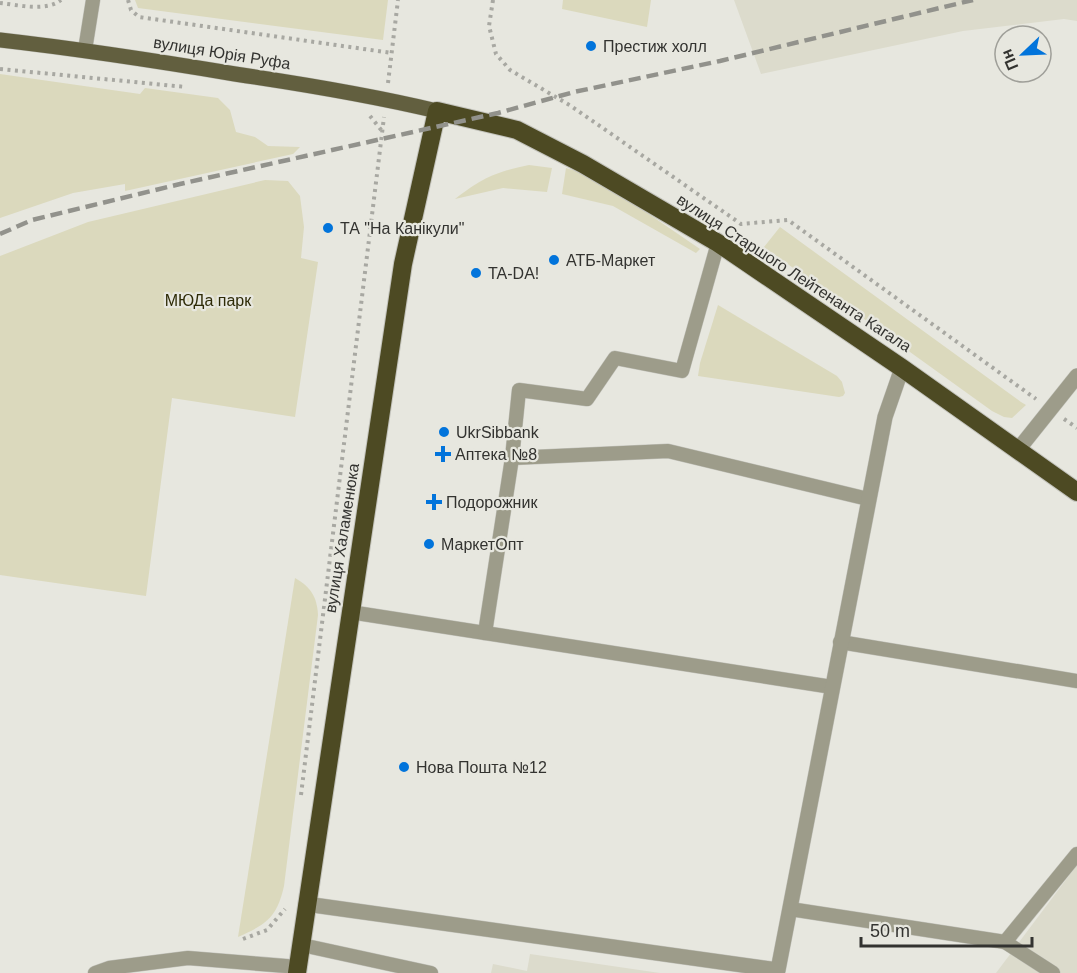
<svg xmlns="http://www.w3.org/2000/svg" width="1077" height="973" font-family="Helvetica,sans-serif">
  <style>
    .built { fill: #dcdbcc }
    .green { fill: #dbd9bd }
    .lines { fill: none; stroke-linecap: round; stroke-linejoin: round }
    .lane-casing { stroke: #c3c3bc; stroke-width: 15 }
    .street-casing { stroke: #c3c3bc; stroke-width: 16 }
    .primary-casing { stroke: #c3c3bc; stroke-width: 16 }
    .highway-casing { stroke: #c3c3bc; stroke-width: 20 }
    .path { stroke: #a8a8a2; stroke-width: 4; stroke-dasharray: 3 4.5; stroke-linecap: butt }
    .lane { stroke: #9d9c8a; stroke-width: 14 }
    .street { stroke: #9d9c8a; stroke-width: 15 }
    .primary { stroke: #625f3f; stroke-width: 15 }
    .highway { stroke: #4d4a23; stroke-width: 18 }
    .rail { stroke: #92928c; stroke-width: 4.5; stroke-dasharray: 12 6; stroke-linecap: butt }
    .poi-dot { fill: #0274db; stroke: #e7e7df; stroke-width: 2 }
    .labels { text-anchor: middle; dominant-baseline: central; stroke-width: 4.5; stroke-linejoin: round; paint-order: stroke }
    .poi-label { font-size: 16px; fill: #333330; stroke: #e7e7df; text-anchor: start }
    .street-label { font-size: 16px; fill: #333330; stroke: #e7e7df }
    .park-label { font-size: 16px; fill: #2e2b07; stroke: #e7e7df }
  </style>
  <rect width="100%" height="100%" fill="#e7e7df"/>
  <g class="built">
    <path d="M734,0H1077V21L1064,19L963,31L761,74Z"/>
    <path d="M1077,865V973H996Z"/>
    <path d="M530,954L660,973H491L493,964L527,971Z"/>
  </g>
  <g class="green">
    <path d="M135,0H388L383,40L138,8Z"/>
    <path d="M563,0H651L647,27L562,9Z"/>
    <path d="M0,74L140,94L145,88L218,98L230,110L236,132L255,137L268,146L300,147L293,154L125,191V184L73,193L0,218Z"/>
    <path d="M529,165L552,168L547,192L503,188L455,199C482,178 495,172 529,165Z"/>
    <path d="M566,168L593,176L700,249L696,253L613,206L562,194Z"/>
    <path d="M265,180L288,181L300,196L304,227L301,258L318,262L295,417L172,398L146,596L0,575V256L88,222Z"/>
    <path d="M780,227L1021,402L1026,405L1012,418L1004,417L992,411L764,247Z"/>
    <path d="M718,305L837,376L842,382L845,393L843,396L839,397L698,376L700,363Z"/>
    <path d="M295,578C311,587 317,597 318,615L284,886C277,917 267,924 238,937Z"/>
  </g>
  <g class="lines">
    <defs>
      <g id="lane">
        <path d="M85,50L93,0"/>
        <path d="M512,458L519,390L587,399L615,358L682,371L718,243"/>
        <path d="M350,612L832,687"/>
        <path d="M485,633L512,458L668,451L868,499"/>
        <path d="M840,642L1077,681"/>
        <path d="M790,909L1005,942L1077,854"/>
        <path d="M1005,942L1053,973"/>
        <path d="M302,945L431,973"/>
        <path d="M95,973L109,968L188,958L298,967"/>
      </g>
      <g id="street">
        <path d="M1017,451L1077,376"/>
        <path d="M306,904L778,970L885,417L902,368"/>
      </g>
      <path id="primary" d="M0,40C79,49 157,61 235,74C303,84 370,95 437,111"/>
      <path id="highway" d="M297,973L403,264L437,111L517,130L583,164L718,243L902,368L1077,492"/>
    </defs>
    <use href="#lane" class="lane-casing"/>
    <use href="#street" class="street-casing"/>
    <use href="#primary" class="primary-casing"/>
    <use href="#highway" class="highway-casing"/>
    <g class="path">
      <path d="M128,0L131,10L139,17L392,53"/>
      <path d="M493,0L489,26L496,54L510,70L571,106L741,224L788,220L1036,399"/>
      <path d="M0,3C19,5 46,12 61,0"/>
      <path d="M0,69L186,87"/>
      <path d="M388,83L398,0"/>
      <path d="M370,116L382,131"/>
      <path d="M1064,419L1077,428"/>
      <path d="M301,795L384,117"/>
      <path d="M243,939L267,930L285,909"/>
    </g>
    <use href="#lane" class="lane"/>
    <use href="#street" class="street"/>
    <use href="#primary" class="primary"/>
    <use href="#highway" class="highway"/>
    <path class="rail" d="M0,234L32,220L180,184L498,113L574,92L720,61L973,0"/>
  </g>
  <g class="poi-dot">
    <circle cx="591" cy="46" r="6"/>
    <circle cx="328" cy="228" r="6"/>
    <circle cx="554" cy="260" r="6"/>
    <circle cx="476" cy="273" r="6"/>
    <circle cx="444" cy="432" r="6"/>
    <path d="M440 445h6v6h6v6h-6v6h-6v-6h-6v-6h6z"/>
    <path d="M431 493h6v6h6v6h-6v6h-6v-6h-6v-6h6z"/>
    <circle cx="429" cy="544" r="6"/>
    <circle cx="404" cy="767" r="6"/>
  </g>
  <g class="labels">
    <g class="poi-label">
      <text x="603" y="46">Престиж холл</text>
      <text x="340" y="228">ТА "На Канікули"</text>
      <text x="566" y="260">АТБ-Маркет</text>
      <text x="488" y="273">TA-DA!</text>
      <text x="456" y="432">UkrSibbank</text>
      <text x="455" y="454">Аптека №8</text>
      <text x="446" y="502">Подорожник</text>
      <text x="441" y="544">МаркетОпт</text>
      <text x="416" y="767">Нова Пошта №12</text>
    </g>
    <g class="street-label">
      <text transform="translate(222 53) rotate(9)">вулиця Юрія Руфа</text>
      <text transform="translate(794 273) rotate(33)">вулиця Старшого Лейтенанта Кагала</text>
      <text transform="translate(342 538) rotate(-81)">вулиця Халаменюка</text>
    </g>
    <g class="park-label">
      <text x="208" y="300">МЮДа парк</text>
    </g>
  </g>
  <g transform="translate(1023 54) rotate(247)"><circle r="28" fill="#e7e7df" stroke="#9f9f99" stroke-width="1.5"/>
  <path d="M0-4.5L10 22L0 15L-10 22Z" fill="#0274db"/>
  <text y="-9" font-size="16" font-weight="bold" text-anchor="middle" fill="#333330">Пн</text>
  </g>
  <path d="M861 937v9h171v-9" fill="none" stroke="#333330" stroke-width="3"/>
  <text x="870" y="937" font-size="18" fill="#333330" stroke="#e7e7df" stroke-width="4.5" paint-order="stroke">50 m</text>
</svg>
